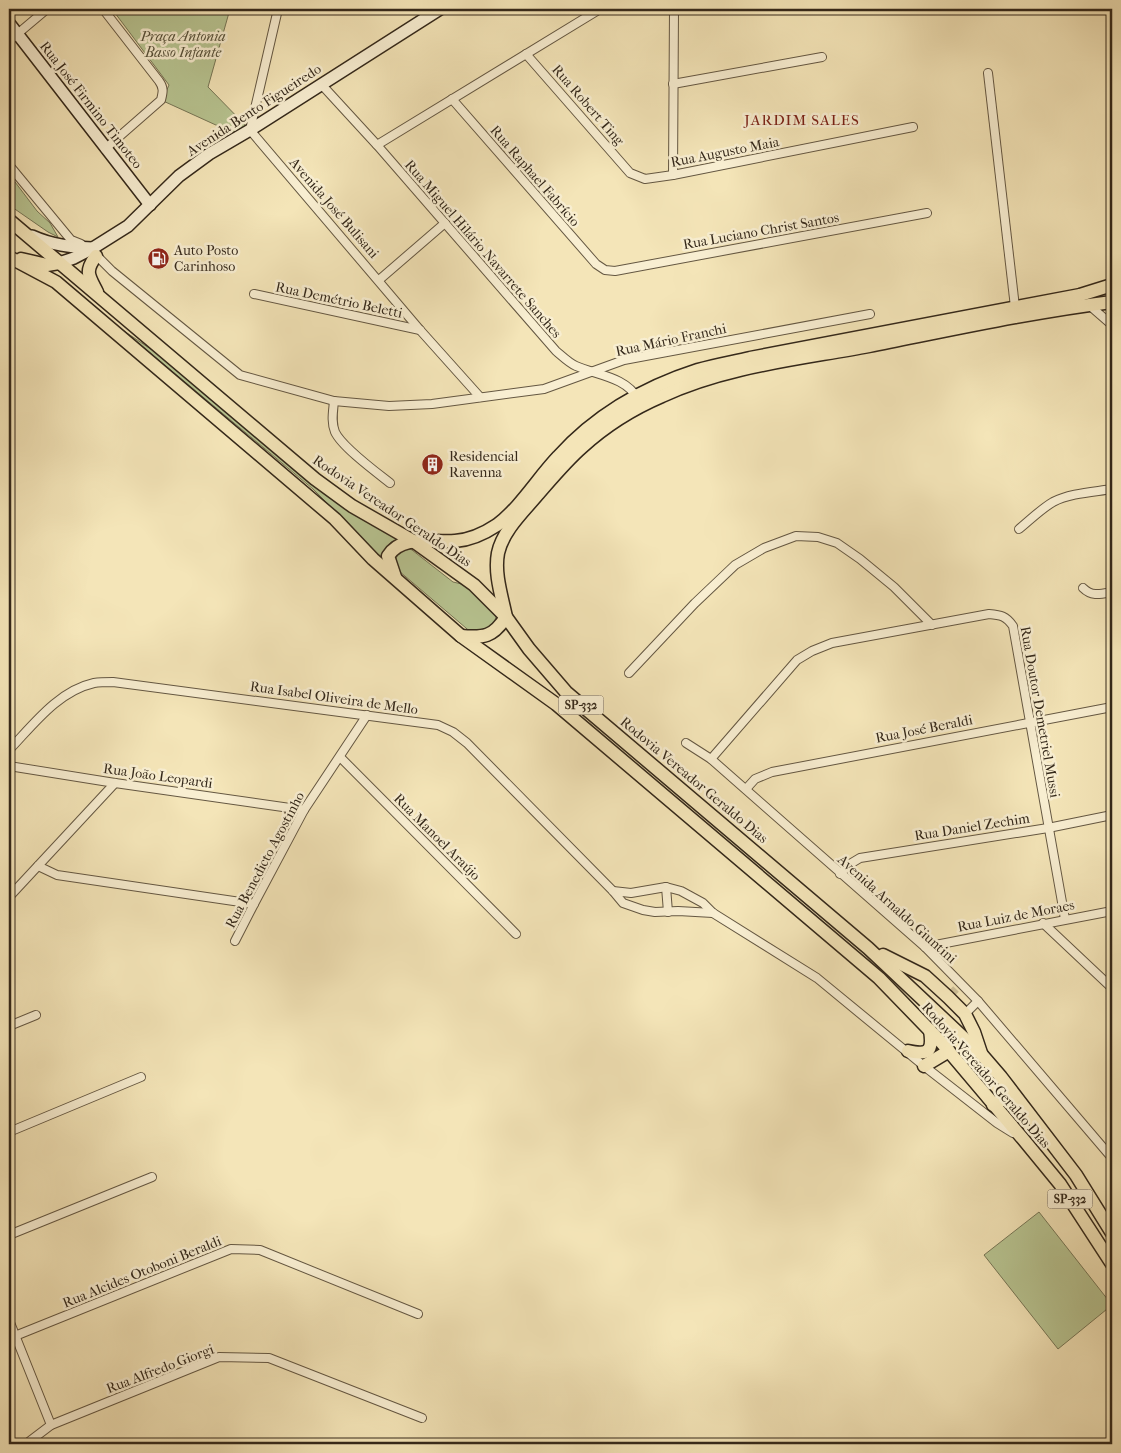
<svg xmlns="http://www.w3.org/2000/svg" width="1121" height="1453" font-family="'IM FELL French Canon',serif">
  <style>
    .green { fill: #b8c592; stroke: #767656 }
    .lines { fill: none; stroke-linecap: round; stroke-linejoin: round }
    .stream { stroke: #728372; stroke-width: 2.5 }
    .street-tunnel { stroke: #cebf98; stroke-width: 8; stroke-dasharray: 8 4; stroke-linecap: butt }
    .street-casing { stroke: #645742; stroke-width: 10 }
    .secondary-casing { stroke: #34281a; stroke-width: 14 }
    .primary-casing { stroke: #34281a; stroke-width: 15 }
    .street { stroke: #f8eed1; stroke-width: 8 }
    .secondary { stroke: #f8eed1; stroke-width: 11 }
    .primary { stroke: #f4e5b8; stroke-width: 12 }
    .labels { text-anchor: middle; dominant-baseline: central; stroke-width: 5; stroke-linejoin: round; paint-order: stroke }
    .shield { fill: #f8eed1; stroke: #6f6351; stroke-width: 1 }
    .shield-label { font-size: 12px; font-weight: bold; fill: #34281a }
    .park-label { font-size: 14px; font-style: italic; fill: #554f38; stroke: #f8eed1 }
    .street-label { font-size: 14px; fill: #34281a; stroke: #f8eed1 }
    .poi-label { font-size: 14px; fill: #34281a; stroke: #f8eed1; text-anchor: start }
    .neighbourhood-label { font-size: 15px; letter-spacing: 1px; fill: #7a1f14; stroke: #f8eed1 }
  </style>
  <rect width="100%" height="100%" fill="#f4e5b8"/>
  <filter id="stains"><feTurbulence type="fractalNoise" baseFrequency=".004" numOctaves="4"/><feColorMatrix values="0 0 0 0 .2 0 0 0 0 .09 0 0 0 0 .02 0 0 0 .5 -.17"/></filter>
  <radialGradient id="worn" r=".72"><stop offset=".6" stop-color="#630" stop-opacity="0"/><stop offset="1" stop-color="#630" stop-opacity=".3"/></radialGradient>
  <g class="green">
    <path d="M112,9H230L208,87L250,130L240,136L161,100L163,99L169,85Z"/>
    <path d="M9,174L37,211L50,223L58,237L48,232L9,205Z"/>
    <path d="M124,331L164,358L400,537L390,543L383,559L313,489Z"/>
    <path d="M408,548L412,550L453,582L466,585L487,603L496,617L493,626L473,634L399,571L395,563C397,554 399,551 408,548Z"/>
    <path d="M1039,1212L1112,1305L1058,1349L984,1255Z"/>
  </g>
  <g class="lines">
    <path class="stream" d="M1112,88V93"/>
    <path class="street-tunnel" d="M952,993L956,989"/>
    <defs>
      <g id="street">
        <path d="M103,9L159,81C164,88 163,92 161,100L105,149"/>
        <path d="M278,9L250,130L420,330L480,397"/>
        <path d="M9,41L47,9"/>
        <path d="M526,54L630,173L645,179L673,175L913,127"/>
        <path d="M988,73L1015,307"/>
        <path d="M321,84L377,145L556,351C562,356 569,363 576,366C597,375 626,377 638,399"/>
        <path d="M673,84L822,57"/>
        <path d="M452,99L596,264L605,270L615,271L927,213"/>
        <path d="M377,145L600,9"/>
        <path d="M9,165L71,240L81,244"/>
        <path d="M673,175L674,9"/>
        <path d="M95,254L112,271L240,375L334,401L389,406L432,404L544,389L624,360L870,314"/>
        <path d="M379,280L445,223"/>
        <path d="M254,294L420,330"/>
        <path d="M1089,305L1112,325"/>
        <path d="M334,401C333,412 331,422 335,432C342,447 376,472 390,483"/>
        <path d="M1019,529C1030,520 1041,509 1053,502C1070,493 1094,492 1112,489"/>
        <path d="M1083,588C1092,597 1101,594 1112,592"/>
        <path d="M629,673L695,603L735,565L764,548L796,536L818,537L837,543L860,559L894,587L932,625"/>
        <path d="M686,743L711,759L925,947L978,1001L1112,1158"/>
        <path d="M9,750C33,725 58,691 94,683C100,682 107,682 113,682L438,725L453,732L467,743L613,891L623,903L643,910L655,912L678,911L713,913"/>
        <path d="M340,757L516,934"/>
        <path d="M711,759L797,660L812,651L832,643L989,614C1001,615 1006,616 1013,626L1065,919"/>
        <path d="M9,766L115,783L304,810"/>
        <path d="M746,789L755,779L772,772L1112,707"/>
        <path d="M38,866L57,875L254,904"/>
        <path d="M840,874L850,864L860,858L1048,828L1112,815"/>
        <path d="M666,887L668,912"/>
        <path d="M613,891L631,893L666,887L681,891L703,903L713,913L817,978L924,1066L997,1123L1013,1133"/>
        <path d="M9,897L115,783"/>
        <path d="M1043,923L1112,988"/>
        <path d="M235,941L254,904L304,810L367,715"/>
        <path d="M925,947L1112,911"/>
        <path d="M965,1014L978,1001"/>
        <path d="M9,1026L36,1015"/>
        <path d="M9,1132L141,1077"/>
        <path d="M9,1235L152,1177"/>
        <path d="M9,1320L51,1425"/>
        <path d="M15,1336L231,1249L260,1250L418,1314"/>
        <path d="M26,1444L51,1425L219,1357L269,1358L422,1418"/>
      </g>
      <g id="secondary">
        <path d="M9,23L150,205"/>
        <path d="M32,236C52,245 70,247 92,248"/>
        <path d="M59,263L74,258L93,248L128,226L179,176L209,154L250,130L440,9"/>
      </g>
      <g id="primary">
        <path d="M9,220L315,479L352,506L413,541L474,585L506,617L529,649L566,692L868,948L982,1055L1001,1077L1076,1175L1112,1233"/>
        <path d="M96,256C84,272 89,276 97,292"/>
        <path d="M9,257L56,282L335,519L373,559L461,636L556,704L879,978L941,1042L1023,1139L1060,1184L1112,1264"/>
        <path d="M21,259L47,265L59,263"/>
        <path d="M395,577L388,556C402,534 433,543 455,541C470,540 485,533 497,525C520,508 538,478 558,457C595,416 645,387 698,370C715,365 733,362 750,358L1080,295L1112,285"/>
        <path d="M461,636C484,638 493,637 506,617C502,597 494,574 498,553C503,530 524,511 538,494C552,478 566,461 582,447C605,426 634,408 662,396C726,366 800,359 869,346C950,330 1031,312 1112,302"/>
        <path d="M883,955L925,976L948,997L965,1014L974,1032L981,1053"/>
        <path d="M908,1051C930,1056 933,1050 930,1030"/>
        <path d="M924,1066L949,1051"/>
        <path d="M993,1105C1004,1097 1011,1098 1021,1106"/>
      </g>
    </defs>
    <use href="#street" class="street-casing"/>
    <use href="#secondary" class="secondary-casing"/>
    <use href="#primary" class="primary-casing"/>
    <use href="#street" class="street"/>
    <use href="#secondary" class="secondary"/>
    <use href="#primary" class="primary"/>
  </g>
  <defs>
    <symbol id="fuel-disc" viewBox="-11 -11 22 22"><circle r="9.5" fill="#8f2418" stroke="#f8eed1"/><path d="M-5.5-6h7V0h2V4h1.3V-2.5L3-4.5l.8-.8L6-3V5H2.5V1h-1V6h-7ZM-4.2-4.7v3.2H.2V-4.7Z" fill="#fff"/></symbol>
    <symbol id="building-disc" viewBox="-11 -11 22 22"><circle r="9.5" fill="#8f2418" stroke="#f8eed1"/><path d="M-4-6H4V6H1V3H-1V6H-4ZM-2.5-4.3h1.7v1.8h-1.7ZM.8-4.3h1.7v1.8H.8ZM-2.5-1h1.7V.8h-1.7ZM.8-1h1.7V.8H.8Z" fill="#fff"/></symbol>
  </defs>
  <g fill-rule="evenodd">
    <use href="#fuel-disc" x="146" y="246" width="25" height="25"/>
    <use href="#building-disc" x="420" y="452" width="25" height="25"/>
  </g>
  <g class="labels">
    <g class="shield">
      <rect x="558.5" y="695.5" width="45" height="19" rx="4"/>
      <rect x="1047.5" y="1189.5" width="45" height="19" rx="4"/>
    </g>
    <g class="shield-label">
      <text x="581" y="705">SP-332</text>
      <text x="1070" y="1199">SP-332</text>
    </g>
    <g class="park-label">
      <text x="183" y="36">Praça Antonia<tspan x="183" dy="16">Basso Infante</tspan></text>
    </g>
    <g class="street-label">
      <text transform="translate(91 105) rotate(52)">Rua José Firmino Timoteo</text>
      <text transform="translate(588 105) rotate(49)">Rua Robert Ting</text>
      <text transform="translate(254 110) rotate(-33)">Avenida Bento Figueiredo</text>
      <text transform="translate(725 152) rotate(-11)">Rua Augusto Maia</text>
      <text transform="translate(535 176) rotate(49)">Rua Raphael Fabrício</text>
      <text transform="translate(334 208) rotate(49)">Avenida José Bulisani</text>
      <text transform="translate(761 231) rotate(-10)">Rua Luciano Christ Santos</text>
      <text transform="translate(483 249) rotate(49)">Rua Miguel Hilário Navarrete Sanches</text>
      <text transform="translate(339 300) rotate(12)">Rua Demétrio Beletti</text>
      <text transform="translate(671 340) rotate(-12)">Rua Mário Franchi</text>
      <text transform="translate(392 511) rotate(34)">Rodovia Vereador Geraldo Dias</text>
      <text transform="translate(334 698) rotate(8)">Rua Isabel Oliveira de Mello</text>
      <text transform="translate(1040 712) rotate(80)">Rua Doutor Demetriel Mussi</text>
      <text transform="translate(924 729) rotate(-11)">Rua José Beraldi</text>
      <text transform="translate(158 776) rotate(8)">Rua João Leopardi</text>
      <text transform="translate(694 780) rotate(40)">Rodovia Vereador Geraldo Dias</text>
      <text transform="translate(972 827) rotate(-9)">Rua Daniel Zechim</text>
      <text transform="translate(437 837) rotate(45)">Rua Manoel Araújo</text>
      <text transform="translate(265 860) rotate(-62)">Rua Benedicto Agostinho</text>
      <text transform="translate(897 909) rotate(42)">Avenida Arnaldo Giuntini</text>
      <text transform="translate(1016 916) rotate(-11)">Rua Luiz de Moraes</text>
      <text transform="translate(986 1075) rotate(49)">Rodovia Vereador Geraldo Dias</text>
      <text transform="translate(142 1272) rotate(-22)">Rua Alcides Otoboni Beraldi</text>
      <text transform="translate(160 1369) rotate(-21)">Rua Alfredo Giorgi</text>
    </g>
    <g class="poi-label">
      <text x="174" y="250">Auto Posto<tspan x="174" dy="16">Carinhoso</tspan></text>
      <text x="449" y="456">Residencial<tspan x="449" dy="16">Ravenna</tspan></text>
    </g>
    <g class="neighbourhood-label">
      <text x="802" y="120">JARDIM SALES</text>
    </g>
  </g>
  <rect width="1121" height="1453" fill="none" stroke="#f4e5b8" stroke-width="30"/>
  <rect x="10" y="10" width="1101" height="1433" fill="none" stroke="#34281a" stroke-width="2.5"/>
  <rect x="15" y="15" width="1091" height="1423" fill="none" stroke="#34281a"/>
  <rect width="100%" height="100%" filter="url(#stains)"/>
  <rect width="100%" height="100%" fill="url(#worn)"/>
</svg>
